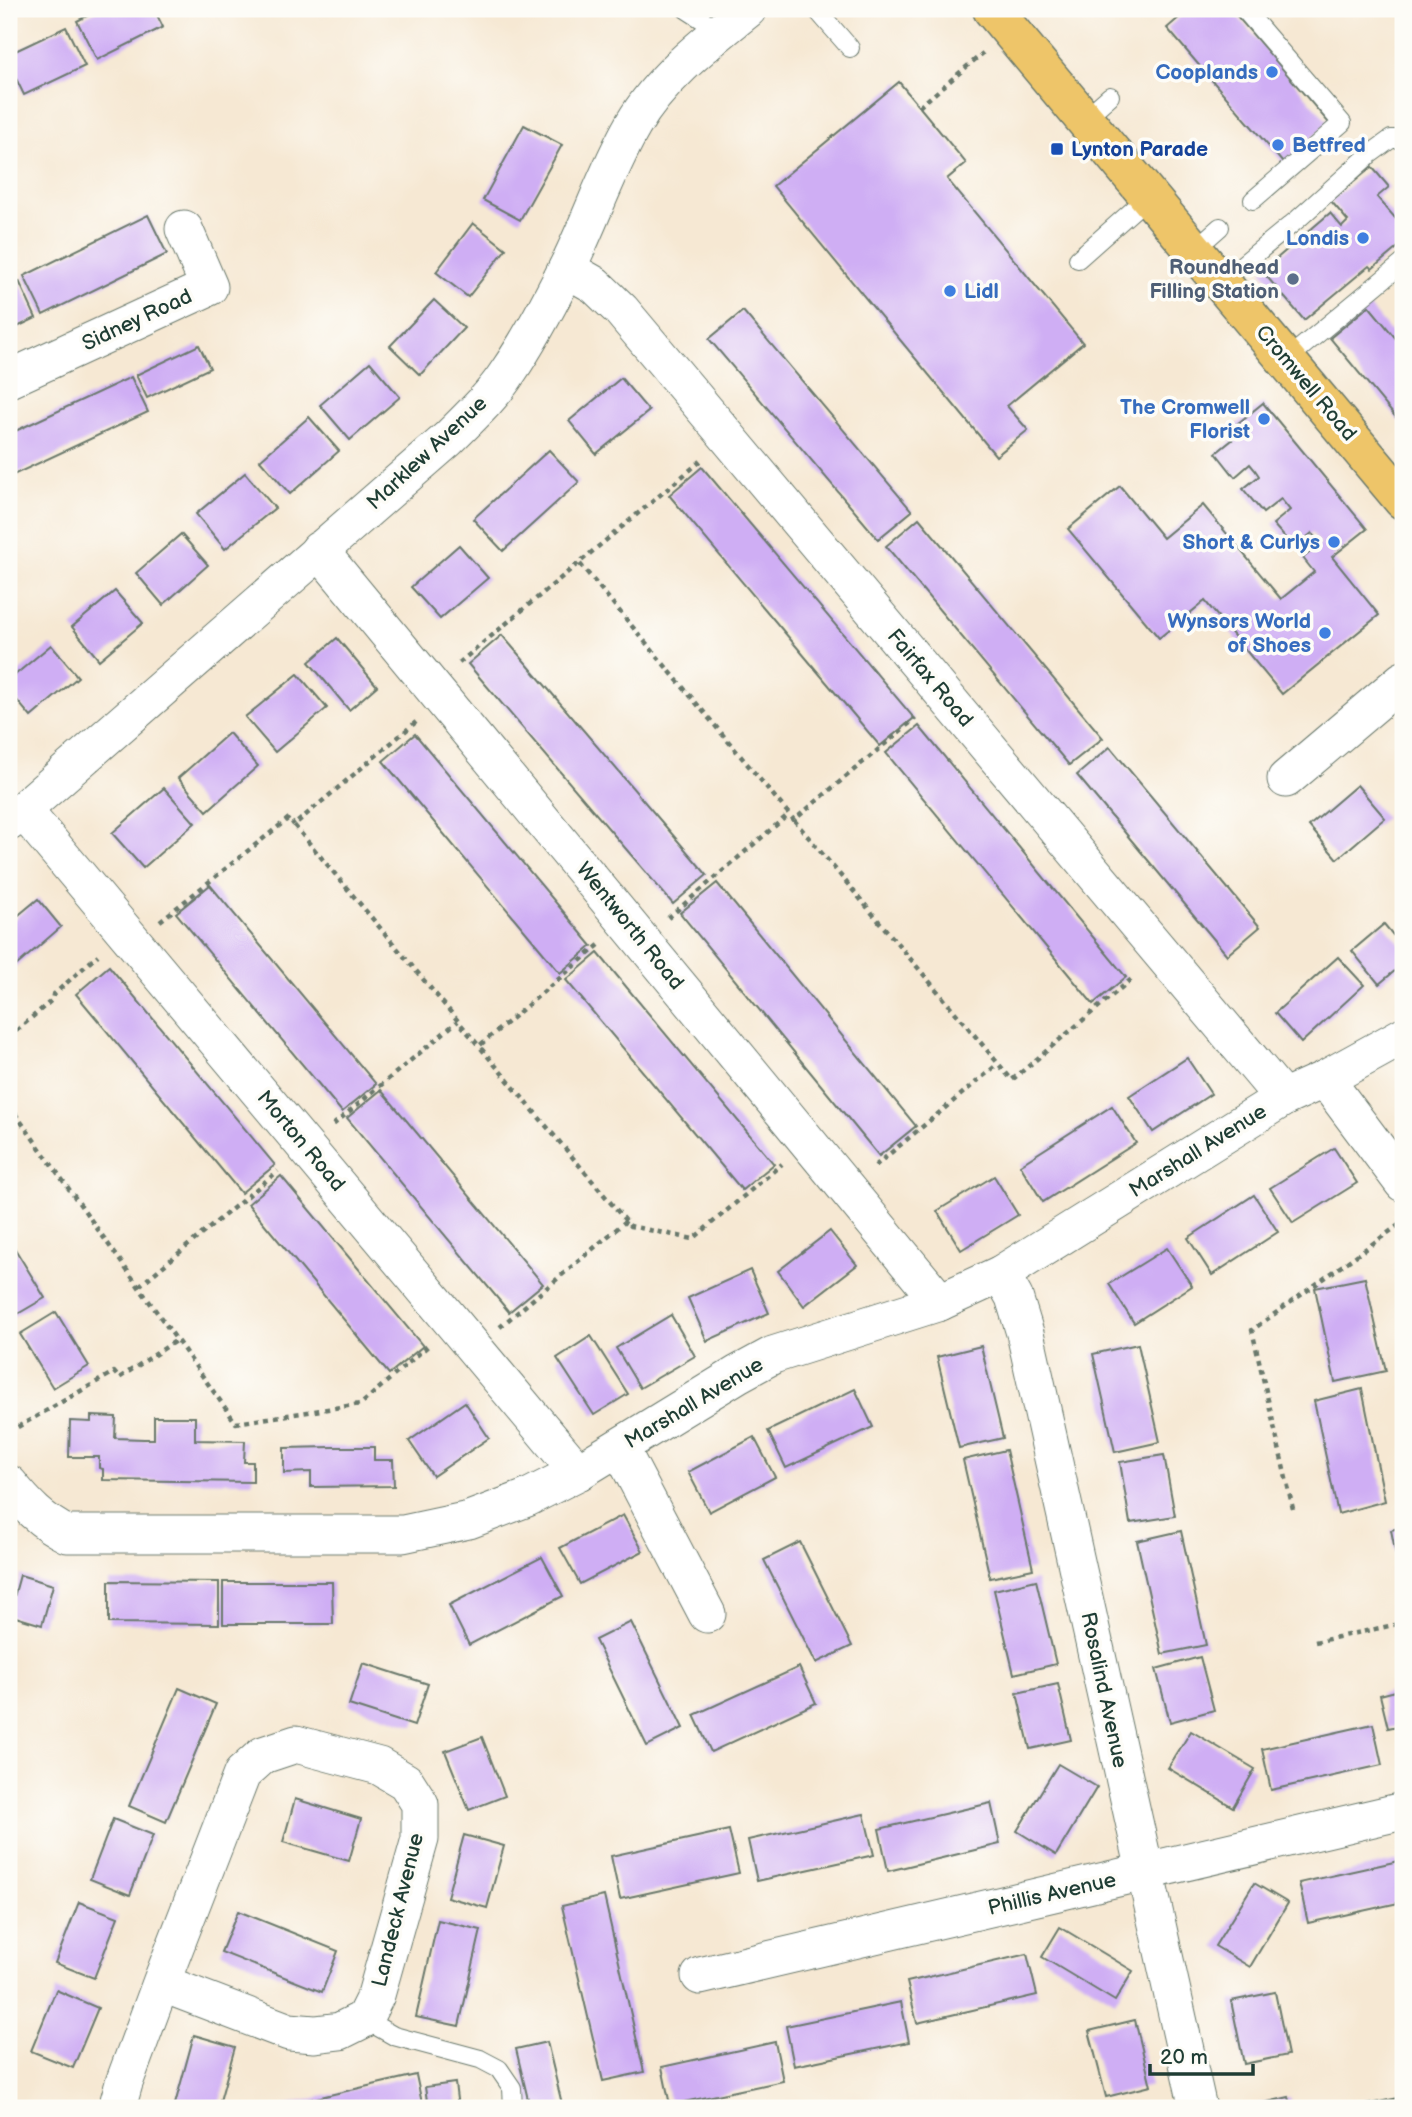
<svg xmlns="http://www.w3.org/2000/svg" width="1412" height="2117" font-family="'Balsamiq Sans',sans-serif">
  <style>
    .building { fill: #cfaef4 }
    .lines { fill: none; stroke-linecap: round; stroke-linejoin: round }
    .lane-casing { stroke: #6a796c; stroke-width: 20 }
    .street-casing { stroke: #6a796c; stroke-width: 39 }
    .primary-casing { stroke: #6a796c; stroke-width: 41 }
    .path { stroke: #6a796c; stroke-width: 4.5; stroke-dasharray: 5 5; stroke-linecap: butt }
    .lane { stroke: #fff; stroke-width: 18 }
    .street { stroke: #fff; stroke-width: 37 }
    .primary { stroke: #eec569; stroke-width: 38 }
    .shop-dot { fill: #3f7fe0; stroke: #fdfcf7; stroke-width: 2.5 }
    .transit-dot { fill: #1a4fb4; stroke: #fdfcf7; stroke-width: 2.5 }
    .service-dot { fill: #5c6f8a; stroke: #fdfcf7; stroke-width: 2.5 }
    .labels { text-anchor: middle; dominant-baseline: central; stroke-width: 7; stroke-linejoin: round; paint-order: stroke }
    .shop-label { font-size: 21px; font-weight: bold; fill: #366cbe; stroke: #fdfcf7; text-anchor: end }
    .transit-label { font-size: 21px; font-weight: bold; fill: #164399; stroke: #fdfcf7; text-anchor: start }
    .service-label { font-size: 21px; font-weight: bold; fill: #4e5e75; stroke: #fdfcf7; text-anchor: end }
    .street-label { font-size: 21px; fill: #1f3d34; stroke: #fdfcf7 }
  </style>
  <rect width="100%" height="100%" fill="#fdfcf7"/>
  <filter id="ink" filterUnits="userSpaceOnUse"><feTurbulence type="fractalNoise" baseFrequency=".0143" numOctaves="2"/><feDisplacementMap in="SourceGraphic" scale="14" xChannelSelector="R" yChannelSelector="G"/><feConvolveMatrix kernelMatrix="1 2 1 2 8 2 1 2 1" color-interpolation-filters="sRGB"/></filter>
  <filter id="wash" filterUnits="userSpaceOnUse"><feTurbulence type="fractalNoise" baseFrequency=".00686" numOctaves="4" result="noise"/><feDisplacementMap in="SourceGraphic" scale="28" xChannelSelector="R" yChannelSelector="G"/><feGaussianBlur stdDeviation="1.57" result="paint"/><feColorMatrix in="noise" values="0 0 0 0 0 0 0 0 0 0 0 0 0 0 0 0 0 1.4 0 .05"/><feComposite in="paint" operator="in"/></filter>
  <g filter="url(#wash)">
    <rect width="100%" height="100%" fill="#f6e8d3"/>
    <g id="blocks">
      <g class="building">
        <path d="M100,9H154L163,27L97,60L77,21Z"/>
        <path d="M1189,9H1231L1329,123L1283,163L1167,28Z"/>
        <path d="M66,27L85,66L24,95L9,64V54Z"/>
        <path d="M899,82L966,163L947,179L1083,343L1007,406L1028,430L996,456L773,186Z"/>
        <path d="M524,125L562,145L520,220L483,200Z"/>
        <path d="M1372,167L1389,187L1377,197L1403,227V243L1372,269L1369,266L1304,320L1262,271L1330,213L1342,227L1348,221L1331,201Z"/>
        <path d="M148,215L167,254L43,315L24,276Z"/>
        <path d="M473,223L506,249L468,297L436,272Z"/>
        <path d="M19,281L36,318L9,331V286Z"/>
        <path d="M434,300L464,328L420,375L390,346Z"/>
        <path d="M1369,306L1403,347V426L1330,338Z"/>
        <path d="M743,311L912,511L878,539L709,339Z"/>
        <path d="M199,345L210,368L147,398L136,375Z"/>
        <path d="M370,362L400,397L350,440L320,405Z"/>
        <path d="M131,377L148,412L9,477V434Z"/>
        <path d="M621,378L649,411L596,454L569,421Z"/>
        <path d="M1263,403L1367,529L1332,557L1379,615L1282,694L1205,601L1159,638L1068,529L1120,486L1163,538L1203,505L1281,599L1314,572L1303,558L1320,544L1312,533L1294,548L1273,524L1290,510L1281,499L1263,513L1243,489L1259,476L1255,470L1250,464L1235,477L1216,453L1232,440L1226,433Z"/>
        <path d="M309,417L339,451L290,494L260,460Z"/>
        <path d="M549,450L579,482L503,551L473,519Z"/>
        <path d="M702,467L914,718L880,746L669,495Z"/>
        <path d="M245,473L275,508L225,549L196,514Z"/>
        <path d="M919,518L1103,738L1069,765L886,546Z"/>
        <path d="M181,534L208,565L163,605L136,573Z"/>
        <path d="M459,545L488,578L440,619L411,587Z"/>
        <path d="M115,591L143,623L99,660L72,627Z"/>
        <path d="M502,635L707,875L673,904L468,664Z"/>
        <path d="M337,638L377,686L349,710L309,662Z"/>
        <path d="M51,645L78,677L31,717L9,691V680Z"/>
        <path d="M298,674L327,708L275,752L245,717Z"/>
        <path d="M919,726L1126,977L1093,1004L886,753Z"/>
        <path d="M229,733L258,766L207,811L178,778Z"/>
        <path d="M415,734L592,946L560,973L383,761Z"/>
        <path d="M1110,747L1260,927L1227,955L1077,775Z"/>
        <path d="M1357,785L1385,818L1337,859L1309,826Z"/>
        <path d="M164,788L195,823L143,868L112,833Z"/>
        <path d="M717,883L916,1126L879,1156L680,913Z"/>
        <path d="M210,885L376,1084L342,1112L176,913Z"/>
        <path d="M38,899L61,927L9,972V923Z"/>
        <path d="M1384,924L1403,947V964L1379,984L1352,951Z"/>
        <path d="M598,953L774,1164L742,1190L566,980Z"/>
        <path d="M1338,957L1364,985L1301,1043L1275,1013Z"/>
        <path d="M109,966L275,1165L241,1193L76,994Z"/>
        <path d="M1187,1058L1211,1094L1153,1132L1129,1096Z"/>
        <path d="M381,1090L543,1284L509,1312L347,1118Z"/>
        <path d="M1112,1106L1136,1143L1043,1202L1020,1165Z"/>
        <path d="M1334,1148L1357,1183L1293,1223L1270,1188Z"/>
        <path d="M281,1176L423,1346L389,1374L248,1204Z"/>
        <path d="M994,1176L1018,1215L961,1250L937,1211Z"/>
        <path d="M1254,1195L1278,1232L1212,1275L1188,1238Z"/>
        <path d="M830,1231L857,1265L804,1306L778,1271Z"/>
        <path d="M12,1244L45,1298L9,1319V1246Z"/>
        <path d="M1167,1248L1192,1286L1134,1323L1109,1284Z"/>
        <path d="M750,1270L769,1313L707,1341L688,1298Z"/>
        <path d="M1365,1278L1386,1371L1335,1382L1315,1288Z"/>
        <path d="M56,1312L89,1366L53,1388L20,1334Z"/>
        <path d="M671,1315L695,1356L640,1388L616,1348Z"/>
        <path d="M591,1336L628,1394L594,1415L557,1358Z"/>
        <path d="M1138,1344L1160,1442L1115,1452L1093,1354Z"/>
        <path d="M981,1346L1003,1438L959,1448L937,1357Z"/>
        <path d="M855,1389L873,1427L786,1468L768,1431Z"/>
        <path d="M1362,1389L1385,1501L1338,1514L1314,1401Z"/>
        <path d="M465,1402L489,1438L433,1476L409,1441Z"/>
        <path d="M91,1416L116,1417L115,1438L144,1439H154V1417H195V1440L245,1441L244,1462H253V1482L103,1480V1469L99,1468V1457H69L70,1421L91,1422Z"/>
        <path d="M754,1437L775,1477L709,1512L688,1472Z"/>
        <path d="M333,1447H374V1460H393L394,1486L311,1487V1472L284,1473V1448Z"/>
        <path d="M1006,1450L1033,1569L990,1578L963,1460Z"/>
        <path d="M1164,1455L1175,1516L1130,1523L1120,1462Z"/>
        <path d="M623,1515L643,1551L580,1584L560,1548Z"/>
        <path d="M1403,1527V1569L1399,1570L1391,1530Z"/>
        <path d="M1181,1531L1206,1645L1162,1654L1137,1541Z"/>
        <path d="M800,1542L852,1646L816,1663L764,1560Z"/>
        <path d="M542,1557L563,1596L469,1645L449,1605Z"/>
        <path d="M20,1575L53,1585L42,1625L9,1615Z"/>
        <path d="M1036,1580L1056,1664L1014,1674L994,1590Z"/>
        <path d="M109,1581L219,1582V1624L109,1623Z"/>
        <path d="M223,1582H332L333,1624H223Z"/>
        <path d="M631,1622L683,1728L647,1746L595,1640Z"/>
        <path d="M1200,1657L1214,1710L1170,1722L1156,1669Z"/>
        <path d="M363,1663L428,1684L414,1726L349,1705Z"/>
        <path d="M799,1667L816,1703L711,1752L694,1715Z"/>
        <path d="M1058,1684L1071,1740L1030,1749L1017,1693Z"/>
        <path d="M179,1688L216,1704L166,1822L129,1806Z"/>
        <path d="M1403,1689V1725L1388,1728L1380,1695Z"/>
        <path d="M1373,1724L1382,1765L1271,1790L1262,1749Z"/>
        <path d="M1191,1731L1255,1769L1233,1807L1168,1768Z"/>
        <path d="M482,1737L505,1796L469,1810L445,1751Z"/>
        <path d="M1058,1764L1097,1787L1056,1855L1017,1831Z"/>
        <path d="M295,1799L361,1819L349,1861L283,1842Z"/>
        <path d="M991,1803L1000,1844L888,1871L879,1829Z"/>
        <path d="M864,1814L874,1855L757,1881L748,1840Z"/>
        <path d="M113,1819L153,1835L130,1895L90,1879Z"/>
        <path d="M729,1830L739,1873L620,1899L611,1856Z"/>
        <path d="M464,1835L504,1846L487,1908L447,1897Z"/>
        <path d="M1403,1860V1902L1308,1923L1299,1883Z"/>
        <path d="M1254,1883L1288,1903L1250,1967L1215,1946Z"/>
        <path d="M604,1896L644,2072L603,2081L562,1906Z"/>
        <path d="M79,1902L118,1917L94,1978L55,1963Z"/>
        <path d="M238,1911L338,1951L322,1992L221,1952Z"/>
        <path d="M438,1920L481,1930L459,2026L416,2017Z"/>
        <path d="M1060,1927L1133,1971L1115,2001L1042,1957Z"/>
        <path d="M1027,1954L1037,1995L917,2023L907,1982Z"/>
        <path d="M56,1990L98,2008L73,2068L31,2051Z"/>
        <path d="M1275,1992L1288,2055L1244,2064L1231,2001Z"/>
        <path d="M901,2002L909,2042L794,2066L786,2026Z"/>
        <path d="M1135,2020L1151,2086L1106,2097L1089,2031Z"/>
        <path d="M194,2035L235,2047L218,2108H174Z"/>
        <path d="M547,2042L563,2108H530L516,2049Z"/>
        <path d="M775,2042L783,2081L670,2105L662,2067Z"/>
        <path d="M416,2075L423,2108H287L286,2105Z"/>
        <path d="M455,2083L458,2108H428L425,2087Z"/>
        <path d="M1289,2097L1292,2108H1256L1255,2105Z"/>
        <path d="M1403,2097V2108H1355V2107Z"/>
      </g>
    </g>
  </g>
  <g filter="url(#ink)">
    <use href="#blocks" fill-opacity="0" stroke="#6a796c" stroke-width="2"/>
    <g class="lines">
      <defs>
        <g id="lane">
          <path d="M686,9L720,31"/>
          <path d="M816,9L850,48"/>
          <path d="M1244,9L1342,123L1253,200"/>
          <path d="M1084,119L1110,96"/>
          <path d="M1194,250L1220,227"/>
          <path d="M1078,259L1149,196"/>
          <path d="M1221,282L1298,219L1369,155L1391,139H1403"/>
          <path d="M1286,360L1403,263"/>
          <path d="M364,2019L394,2036L480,2059L499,2069L512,2088L513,2108"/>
        </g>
        <g id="street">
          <path d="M567,269L595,285L621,310L1283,1098"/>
          <path d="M9,379L209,287L184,229"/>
          <path d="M319,550L940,1302"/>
          <path d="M1286,779L1403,680"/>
          <path d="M23,810L578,1472"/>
          <path d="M9,822L448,439C469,418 492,397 508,372C530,340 549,304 566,270C590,223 606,172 633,125C660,78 707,42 748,9"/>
          <path d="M1325,1079L1403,1183"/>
          <path d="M1001,1274L1014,1297L1025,1333L1198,2108"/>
          <path d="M620,1448L707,1614"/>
          <path d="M9,1484C26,1505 42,1522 67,1534H403L469,1520L527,1498L578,1472L738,1374L773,1355L940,1302L1001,1274L1283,1098L1325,1079L1403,1036"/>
          <path d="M700,1976L1403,1811"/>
          <path d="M117,2108L124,2083L161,1983L242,1774L263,1755L296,1744L379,1766L406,1782L420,1804V1839L376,1995L364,2019L340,2031L315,2034L289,2032L161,1983"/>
        </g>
        <path id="primary" d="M992,9L1403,500"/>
      </defs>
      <use href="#lane" class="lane-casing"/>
      <use href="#street" class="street-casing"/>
      <use href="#primary" class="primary-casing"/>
      <g class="path">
        <path d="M919,107L983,53"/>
        <path d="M580,564L794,820L916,718"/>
        <path d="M459,663L702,460"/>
        <path d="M416,722L294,825L479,1046"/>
        <path d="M794,820L1012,1080L1134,977"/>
        <path d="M668,918L789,814"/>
        <path d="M160,921L289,818L294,825"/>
        <path d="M599,945L479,1046L626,1221L630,1226L693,1239L782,1164"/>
        <path d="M9,1037L52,1000L53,995L98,955"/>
        <path d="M9,1105L236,1423L361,1404L428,1346"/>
        <path d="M333,1125L458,1021"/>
        <path d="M875,1166L998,1064"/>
        <path d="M139,1286L278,1171"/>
        <path d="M500,1327L626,1221"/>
        <path d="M9,1432L114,1372L119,1378L177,1340"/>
        <path d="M1293,1509L1252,1330L1403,1222"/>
        <path d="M1315,1642L1403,1623"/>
      </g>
      <use href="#lane" class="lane"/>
      <use href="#street" class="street"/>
      <use href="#primary" class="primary"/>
    </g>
  </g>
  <g class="shop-dot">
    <circle cx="1272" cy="72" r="7"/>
    <circle cx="1278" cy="145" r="7"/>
    <circle cx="1363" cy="238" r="7"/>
    <circle cx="950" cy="291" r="7"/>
    <circle cx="1264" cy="419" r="7"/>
    <circle cx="1334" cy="542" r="7"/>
    <circle cx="1325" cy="633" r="7"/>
  </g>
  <rect class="transit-dot" x="1050" y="142" width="14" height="14" rx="3.5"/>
  <circle class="service-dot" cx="1293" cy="279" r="7"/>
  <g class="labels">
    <g class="shop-label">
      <text x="1258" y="72">Cooplands</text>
      <text x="1292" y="145" text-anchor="start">Betfred</text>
      <text x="1349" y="238">Londis</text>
      <text x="964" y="291" text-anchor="start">Lidl</text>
      <text x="1250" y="407">The Cromwell<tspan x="1250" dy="24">Florist</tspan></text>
      <text x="1320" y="542">Short &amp; Curlys</text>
      <text x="1311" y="621">Wynsors World<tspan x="1311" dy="24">of Shoes</tspan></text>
    </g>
    <g class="transit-label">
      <text x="1071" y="149">Lynton Parade</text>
    </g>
    <g class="service-label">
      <text x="1279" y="267">Roundhead<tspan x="1279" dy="24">Filling Station</tspan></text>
    </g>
    <g class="street-label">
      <text transform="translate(137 320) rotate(-25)">Sidney Road</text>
      <text transform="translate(1306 383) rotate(50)">Cromwell Road</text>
      <text transform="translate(427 453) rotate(-43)">Marklew Avenue</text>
      <text transform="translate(930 678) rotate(50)">Fairfax Road</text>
      <text transform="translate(630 926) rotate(51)">Wentworth Road</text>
      <text transform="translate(301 1141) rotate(50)">Morton Road</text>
      <text transform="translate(1198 1151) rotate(-32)">Marshall Avenue</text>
      <text transform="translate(694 1403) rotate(-31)">Marshall Avenue</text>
      <text transform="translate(1104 1690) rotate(78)">Rosalind Avenue</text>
      <text transform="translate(1052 1894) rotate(-13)">Phillis Avenue</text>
      <text transform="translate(398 1910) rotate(-76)">Landeck Avenue</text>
    </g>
  </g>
  <rect width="1412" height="2117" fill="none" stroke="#fdfcf7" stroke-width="35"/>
  <path d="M1150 2064v10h103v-10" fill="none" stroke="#1f3d34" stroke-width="3.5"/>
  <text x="1160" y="2064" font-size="21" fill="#1f3d34" stroke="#fdfcf7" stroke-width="5" paint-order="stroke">20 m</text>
</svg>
